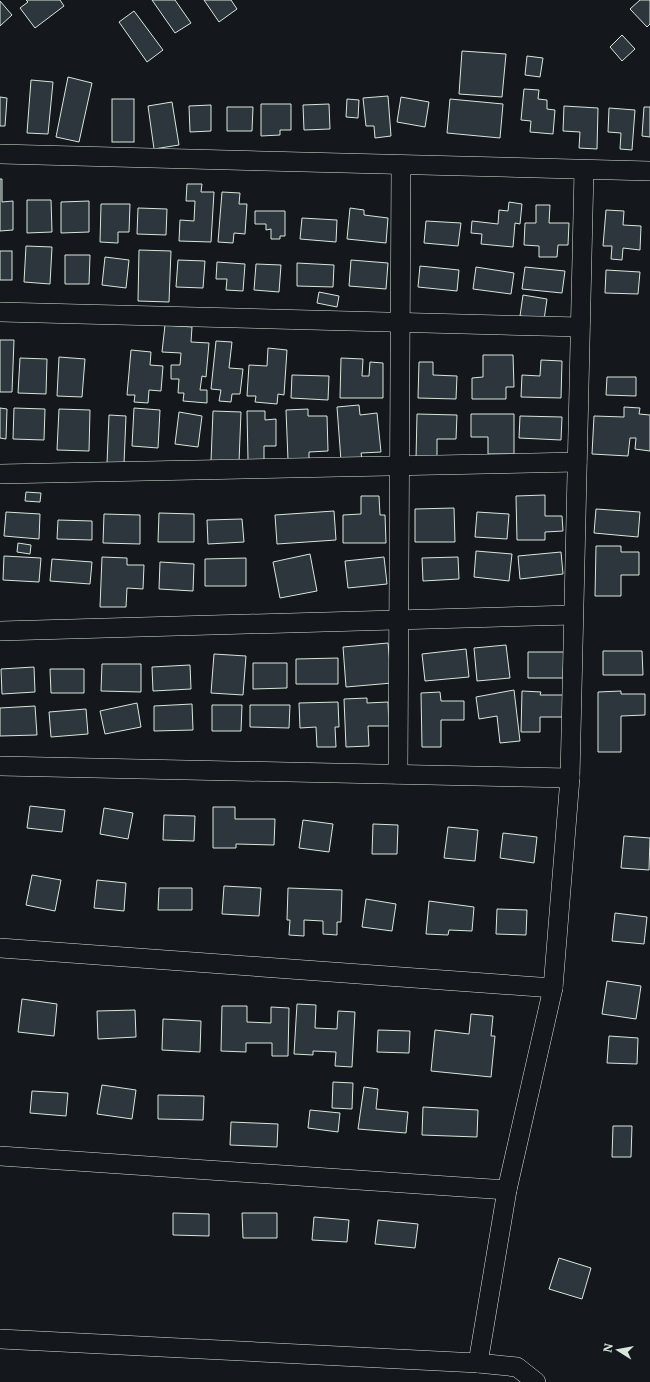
<svg xmlns="http://www.w3.org/2000/svg" width="650" height="1382" font-family="Merriweather,serif">
  <style>
    .building { fill: #2c363c; stroke: #d8e6dc }
    .lines { fill: none; stroke-linecap: round; stroke-linejoin: round }
    .minor-casing { stroke: #d8e6dc; stroke-width: 20 }
    .minor { stroke: #14181c; stroke-width: 19 }
  </style>
  <rect width="100%" height="100%" fill="#14181c"/>
  <g class="building">
    <path d="M26,0H60L64,6L35,28L20,8L28,2Z"/>
    <path d="M152,0H175L191,23L175,33Z"/>
    <path d="M204,0H231L237,9L219,22Z"/>
    <path d="M640,0H650V24L647,27L630,9Z"/>
    <path d="M0,1L12,15L0,26Z"/>
    <path d="M134,11L163,50L147,62L119,22Z"/>
    <path d="M622,35L635,49L622,61L610,47Z"/>
    <path d="M462,51L506,54L502,97L459,94Z"/>
    <path d="M527,56L543,58L540,77L525,75Z"/>
    <path d="M68,77L92,83L79,142L56,137Z"/>
    <path d="M31,80L53,82L48,134L27,133Z"/>
    <path d="M524,89L539,90L538,99L547,100V109L555,110L553,134L530,132L531,121L521,120Z"/>
    <path d="M388,96L391,136L375,138L374,126H366L363,98Z"/>
    <path d="M0,97L7,98L5,126H0Z"/>
    <path d="M401,97L429,102L425,127L397,122Z"/>
    <rect x="112" y="99" width="22" height="43"/>
    <path d="M347,99L359,100L358,118L346,117Z"/>
    <path d="M450,99L503,104L500,138L447,133Z"/>
    <path d="M172,102L179,145L154,149L148,106Z"/>
    <path d="M261,104H291V130H280V135L261,136Z"/>
    <path d="M329,104L330,129L304,130L303,105Z"/>
    <path d="M211,105V131L190,132L189,106Z"/>
    <path d="M564,106L598,108L597,149L579,148L580,132L563,131Z"/>
    <path d="M227,107H253L252,131H227Z"/>
    <path d="M644,107H650V137L642,136Z"/>
    <path d="M609,108L635,110L632,150L620,149L621,133L608,132Z"/>
    <path d="M0,179H2V202L13,201V230L0,231Z"/>
    <path d="M187,184H202L201,192H214L211,242L179,241L180,220L194,221L195,201H186Z"/>
    <path d="M222,192L240,193L239,204H247L245,234L234,233L233,243L218,242Z"/>
    <path d="M27,200H51L52,232L27,233Z"/>
    <path d="M89,201V232L61,233V202Z"/>
    <path d="M509,202L522,204L520,224L515,223L513,247L481,244L482,234L471,233L472,221L498,224L499,210L508,211Z"/>
    <path d="M101,204H130L129,232H118V243L100,242Z"/>
    <path d="M536,205H550L549,223H569L568,245H558L557,257H539V246L524,245L525,223H536Z"/>
    <path d="M138,208L167,209L166,235L137,234Z"/>
    <path d="M350,208L364,210V215L388,218L386,243L347,239Z"/>
    <path d="M606,210L624,211L623,225L641,226L640,250L623,248L622,260L611,259L612,246H603Z"/>
    <path d="M255,211H285V236H280V239H271V229L266,230V224H255Z"/>
    <path d="M302,218L337,220L336,242L300,239Z"/>
    <path d="M426,221L461,223L458,246L424,243Z"/>
    <path d="M26,246L52,247L50,284L24,282Z"/>
    <path d="M139,250L171,251L169,302L138,301Z"/>
    <rect x="0" y="251" width="12" height="29"/>
    <path d="M65,255H90L89,284H65Z"/>
    <path d="M105,257L129,260L126,288L102,285Z"/>
    <path d="M178,260L205,261L203,288L176,287Z"/>
    <path d="M351,260L388,263L386,289L349,286Z"/>
    <path d="M217,262L245,264L243,291L226,290L227,279H216Z"/>
    <path d="M297,263L334,265L333,287L297,286Z"/>
    <path d="M256,264L281,265L279,292L254,290Z"/>
    <path d="M420,266L459,270L457,291L418,287Z"/>
    <path d="M476,267L514,273L511,294L473,289Z"/>
    <path d="M525,267L565,271L562,293L522,289Z"/>
    <path d="M606,270L640,272L638,294L605,293Z"/>
    <path d="M319,292L339,296L337,307L317,303Z"/>
    <path d="M523,295L547,299L544,320L520,316Z"/>
    <path d="M165,325L192,327L191,342L209,343L206,377L202,376L200,390H207V403L183,401L184,393H178L179,379H171V365H180L181,353L162,352Z"/>
    <path d="M0,340H14L12,392H0Z"/>
    <path d="M216,341L232,342L229,368L243,369L240,394H232L231,402L219,401L221,390L211,389Z"/>
    <path d="M268,348L287,350L284,395L278,394L277,404L255,402L256,396H247L249,365L267,366Z"/>
    <path d="M131,350L151,352L150,365L163,366L161,391L149,390L148,403L134,402L135,395H127Z"/>
    <path d="M483,355H513L514,387H506V399H472V378L483,377Z"/>
    <path d="M59,357L85,359L82,397L57,396Z"/>
    <path d="M20,358L47,359L46,394L18,393Z"/>
    <path d="M341,358L363,359L362,376H369L370,362L383,363V398H340Z"/>
    <path d="M541,360L562,361L561,398L521,397L522,375L540,376Z"/>
    <path d="M419,362H433V375L457,376L456,399L418,398Z"/>
    <path d="M292,375L329,376L328,400L291,398Z"/>
    <path d="M607,377H636V396L606,395Z"/>
    <path d="M359,405L360,415L377,413L381,452L361,453L362,459L341,461L337,407Z"/>
    <path d="M624,407L640,408L639,414L650,415V451L635,449L636,438H630L628,456L592,454L594,416L624,417Z"/>
    <path d="M0,408L7,409L6,439L0,438Z"/>
    <path d="M14,408L45,409L44,440L13,439Z"/>
    <path d="M134,408L160,410L158,448L132,446Z"/>
    <path d="M59,409L90,410L89,451L57,450Z"/>
    <path d="M308,409V416H327L328,451L309,452V460H288L286,410Z"/>
    <path d="M213,411L241,412L239,462L211,461Z"/>
    <path d="M247,411H265V420L276,419V446H264V460H248Z"/>
    <path d="M179,412L202,416L198,447L175,444Z"/>
    <path d="M417,414L457,415L456,439H437V459H416Z"/>
    <path d="M471,414H514V454H488V437H471Z"/>
    <path d="M109,415L126,416L124,464H107Z"/>
    <path d="M520,416L562,417L561,440L519,438Z"/>
    <path d="M26,492L41,493L40,502L25,501Z"/>
    <path d="M545,495V516H562L563,531L545,532V540H517L516,496Z"/>
    <path d="M361,496H379L380,515H385L386,543H343V515L361,514Z"/>
    <path d="M454,508L455,542H415V509Z"/>
    <path d="M596,509L640,512L638,537L594,533Z"/>
    <path d="M334,511L336,540L277,544L275,515Z"/>
    <path d="M6,512L40,514L39,539L4,536Z"/>
    <path d="M477,512L509,514L507,539L475,537Z"/>
    <path d="M159,513L194,514V542H158Z"/>
    <path d="M104,514L140,515V544L103,543Z"/>
    <path d="M242,519L244,542L208,544L207,520Z"/>
    <path d="M58,520L92,521V540L57,539Z"/>
    <path d="M18,543L31,545L30,554L17,552Z"/>
    <path d="M596,546H621V552H639V575H621V596H595Z"/>
    <path d="M476,551L512,554L509,581L474,577Z"/>
    <path d="M561,552L563,574L520,579L518,556Z"/>
    <path d="M310,554L317,591L280,598L273,562Z"/>
    <path d="M4,556L41,558L39,582L3,580Z"/>
    <path d="M102,557L127,558V565H144L143,589L127,588L126,607H100Z"/>
    <path d="M384,557L387,584L348,588L345,561Z"/>
    <path d="M458,557L459,579L423,581L422,558Z"/>
    <path d="M246,558V586H205V559Z"/>
    <path d="M52,559L92,562L90,584L50,581Z"/>
    <path d="M160,562L194,564L193,591L159,589Z"/>
    <path d="M388,643L392,683L346,687L343,647Z"/>
    <path d="M506,645L510,678L477,681L474,648Z"/>
    <path d="M466,649L469,677L425,681L422,654Z"/>
    <path d="M603,651H642L643,675H603Z"/>
    <path d="M528,652H564L563,678H528Z"/>
    <path d="M214,654L246,656L243,695L211,693Z"/>
    <path d="M338,658V684H296V659Z"/>
    <path d="M253,663H287V688L253,689Z"/>
    <path d="M102,664H141V692L101,691Z"/>
    <path d="M190,665L191,689L153,691L152,667Z"/>
    <path d="M34,667L35,692L2,694L1,669Z"/>
    <path d="M50,669H84V693H51Z"/>
    <path d="M514,690L520,741L500,743L497,716L479,719L476,697Z"/>
    <path d="M522,691L541,692L540,695H566L565,717H540V732H521Z"/>
    <path d="M621,691V694H645V715L621,716V752H598V692Z"/>
    <path d="M440,692L441,701H464V720H441V747H422L421,693Z"/>
    <path d="M367,698V703L388,702L389,726H368L369,746L346,747L344,699Z"/>
    <path d="M338,702L339,727H335L336,747H317L316,727L300,728L299,703Z"/>
    <path d="M137,703L141,727L105,734L100,711Z"/>
    <path d="M192,704L193,730L154,731V706Z"/>
    <path d="M212,705H242L241,731H212Z"/>
    <path d="M250,705H290L289,728L250,727Z"/>
    <path d="M35,706L37,735L0,736V708Z"/>
    <path d="M86,709L88,734L51,737L49,712Z"/>
    <path d="M30,806L65,810L62,832L27,828Z"/>
    <path d="M213,807H235V819H275L274,845L236,844V848H213Z"/>
    <path d="M104,808L133,813L128,839L100,834Z"/>
    <path d="M164,815L195,816L194,841L163,840Z"/>
    <path d="M303,820L333,824L329,852L299,848Z"/>
    <path d="M373,824L398,825L397,854H372Z"/>
    <path d="M448,827L478,830L475,861L444,858Z"/>
    <path d="M503,833L537,837L534,863L500,858Z"/>
    <path d="M624,836L650,838L649,870L621,868Z"/>
    <path d="M32,875L61,880L55,911L26,905Z"/>
    <path d="M97,880L126,883L124,911L94,908Z"/>
    <path d="M224,886L261,888L259,916L222,914Z"/>
    <path d="M159,888H192V910H158Z"/>
    <path d="M288,888L342,890L341,922H337V935L323,934V921L304,920V936L289,935L290,920H287Z"/>
    <path d="M366,899L396,904L392,931L362,927Z"/>
    <path d="M429,901L474,907L472,931L449,930L448,935L426,934Z"/>
    <path d="M497,909L527,910L526,935L496,934Z"/>
    <path d="M615,913L647,917L644,944L612,941Z"/>
    <path d="M607,981L641,986L636,1019L602,1014Z"/>
    <path d="M22,999L57,1004L54,1036L18,1032Z"/>
    <path d="M297,1004L316,1005L315,1028L337,1029L338,1011L355,1012L352,1067L335,1066L336,1052L313,1051V1055L294,1054Z"/>
    <path d="M222,1006H247V1022L271,1023V1007L289,1008L288,1056H272V1043H246V1052L221,1051Z"/>
    <path d="M135,1010L136,1037L98,1039L97,1011Z"/>
    <path d="M471,1014L493,1016L491,1036H495L491,1077L431,1071L435,1030L469,1034Z"/>
    <path d="M163,1019L201,1021L200,1052L162,1050Z"/>
    <path d="M378,1030L410,1031L409,1053L377,1052Z"/>
    <path d="M609,1036L638,1038L637,1064L607,1063Z"/>
    <path d="M333,1082L353,1083L352,1109L332,1108Z"/>
    <path d="M102,1085L136,1090L132,1119L97,1114Z"/>
    <path d="M364,1087L378,1089L376,1109L408,1112L406,1133L358,1129Z"/>
    <path d="M32,1091L68,1093L66,1116L30,1113Z"/>
    <path d="M158,1095L204,1096L203,1120L158,1119Z"/>
    <path d="M423,1107L478,1110L477,1137L422,1135Z"/>
    <path d="M310,1110L340,1113L338,1132L308,1128Z"/>
    <path d="M231,1122L278,1124L277,1147L230,1145Z"/>
    <path d="M613,1126H632L631,1157H612Z"/>
    <path d="M173,1213L209,1214V1236L173,1235Z"/>
    <path d="M242,1213H277V1238H243Z"/>
    <path d="M314,1217L349,1220L347,1242L312,1240Z"/>
    <path d="M378,1220L418,1224L415,1248L375,1244Z"/>
    <path d="M559,1258L591,1268L582,1299L549,1289Z"/>
  </g>
  <g class="lines">
    <defs>
      <g id="minor">
        <path d="M0,154L650,171"/>
        <path d="M0,312L580,327"/>
        <path d="M0,474L577,462"/>
        <path d="M0,631L573,615"/>
        <path d="M0,766L570,778"/>
        <path d="M398,774L401,165"/>
        <path d="M0,948L553,988"/>
        <path d="M0,1156L507,1190"/>
        <path d="M0,1339L478,1363"/>
        <path d="M536,1382L517,1367L478,1363L507,1190L553,988L570,778L584,170"/>
      </g>
    </defs>
    <use href="#minor" class="minor-casing"/>
    <use href="#minor" class="minor"/>
  </g>
  <g transform="translate(618 1350) rotate(281)" stroke="#14181c" stroke-width="3" paint-order="stroke">
  <path d="M0-3L7 15L0 10L-7 15Z" fill="#d8e6dc"/>
  <text y="-6" font-size="11" font-weight="bold" text-anchor="middle" fill="#d8e6dc">N</text>
  </g>
</svg>
